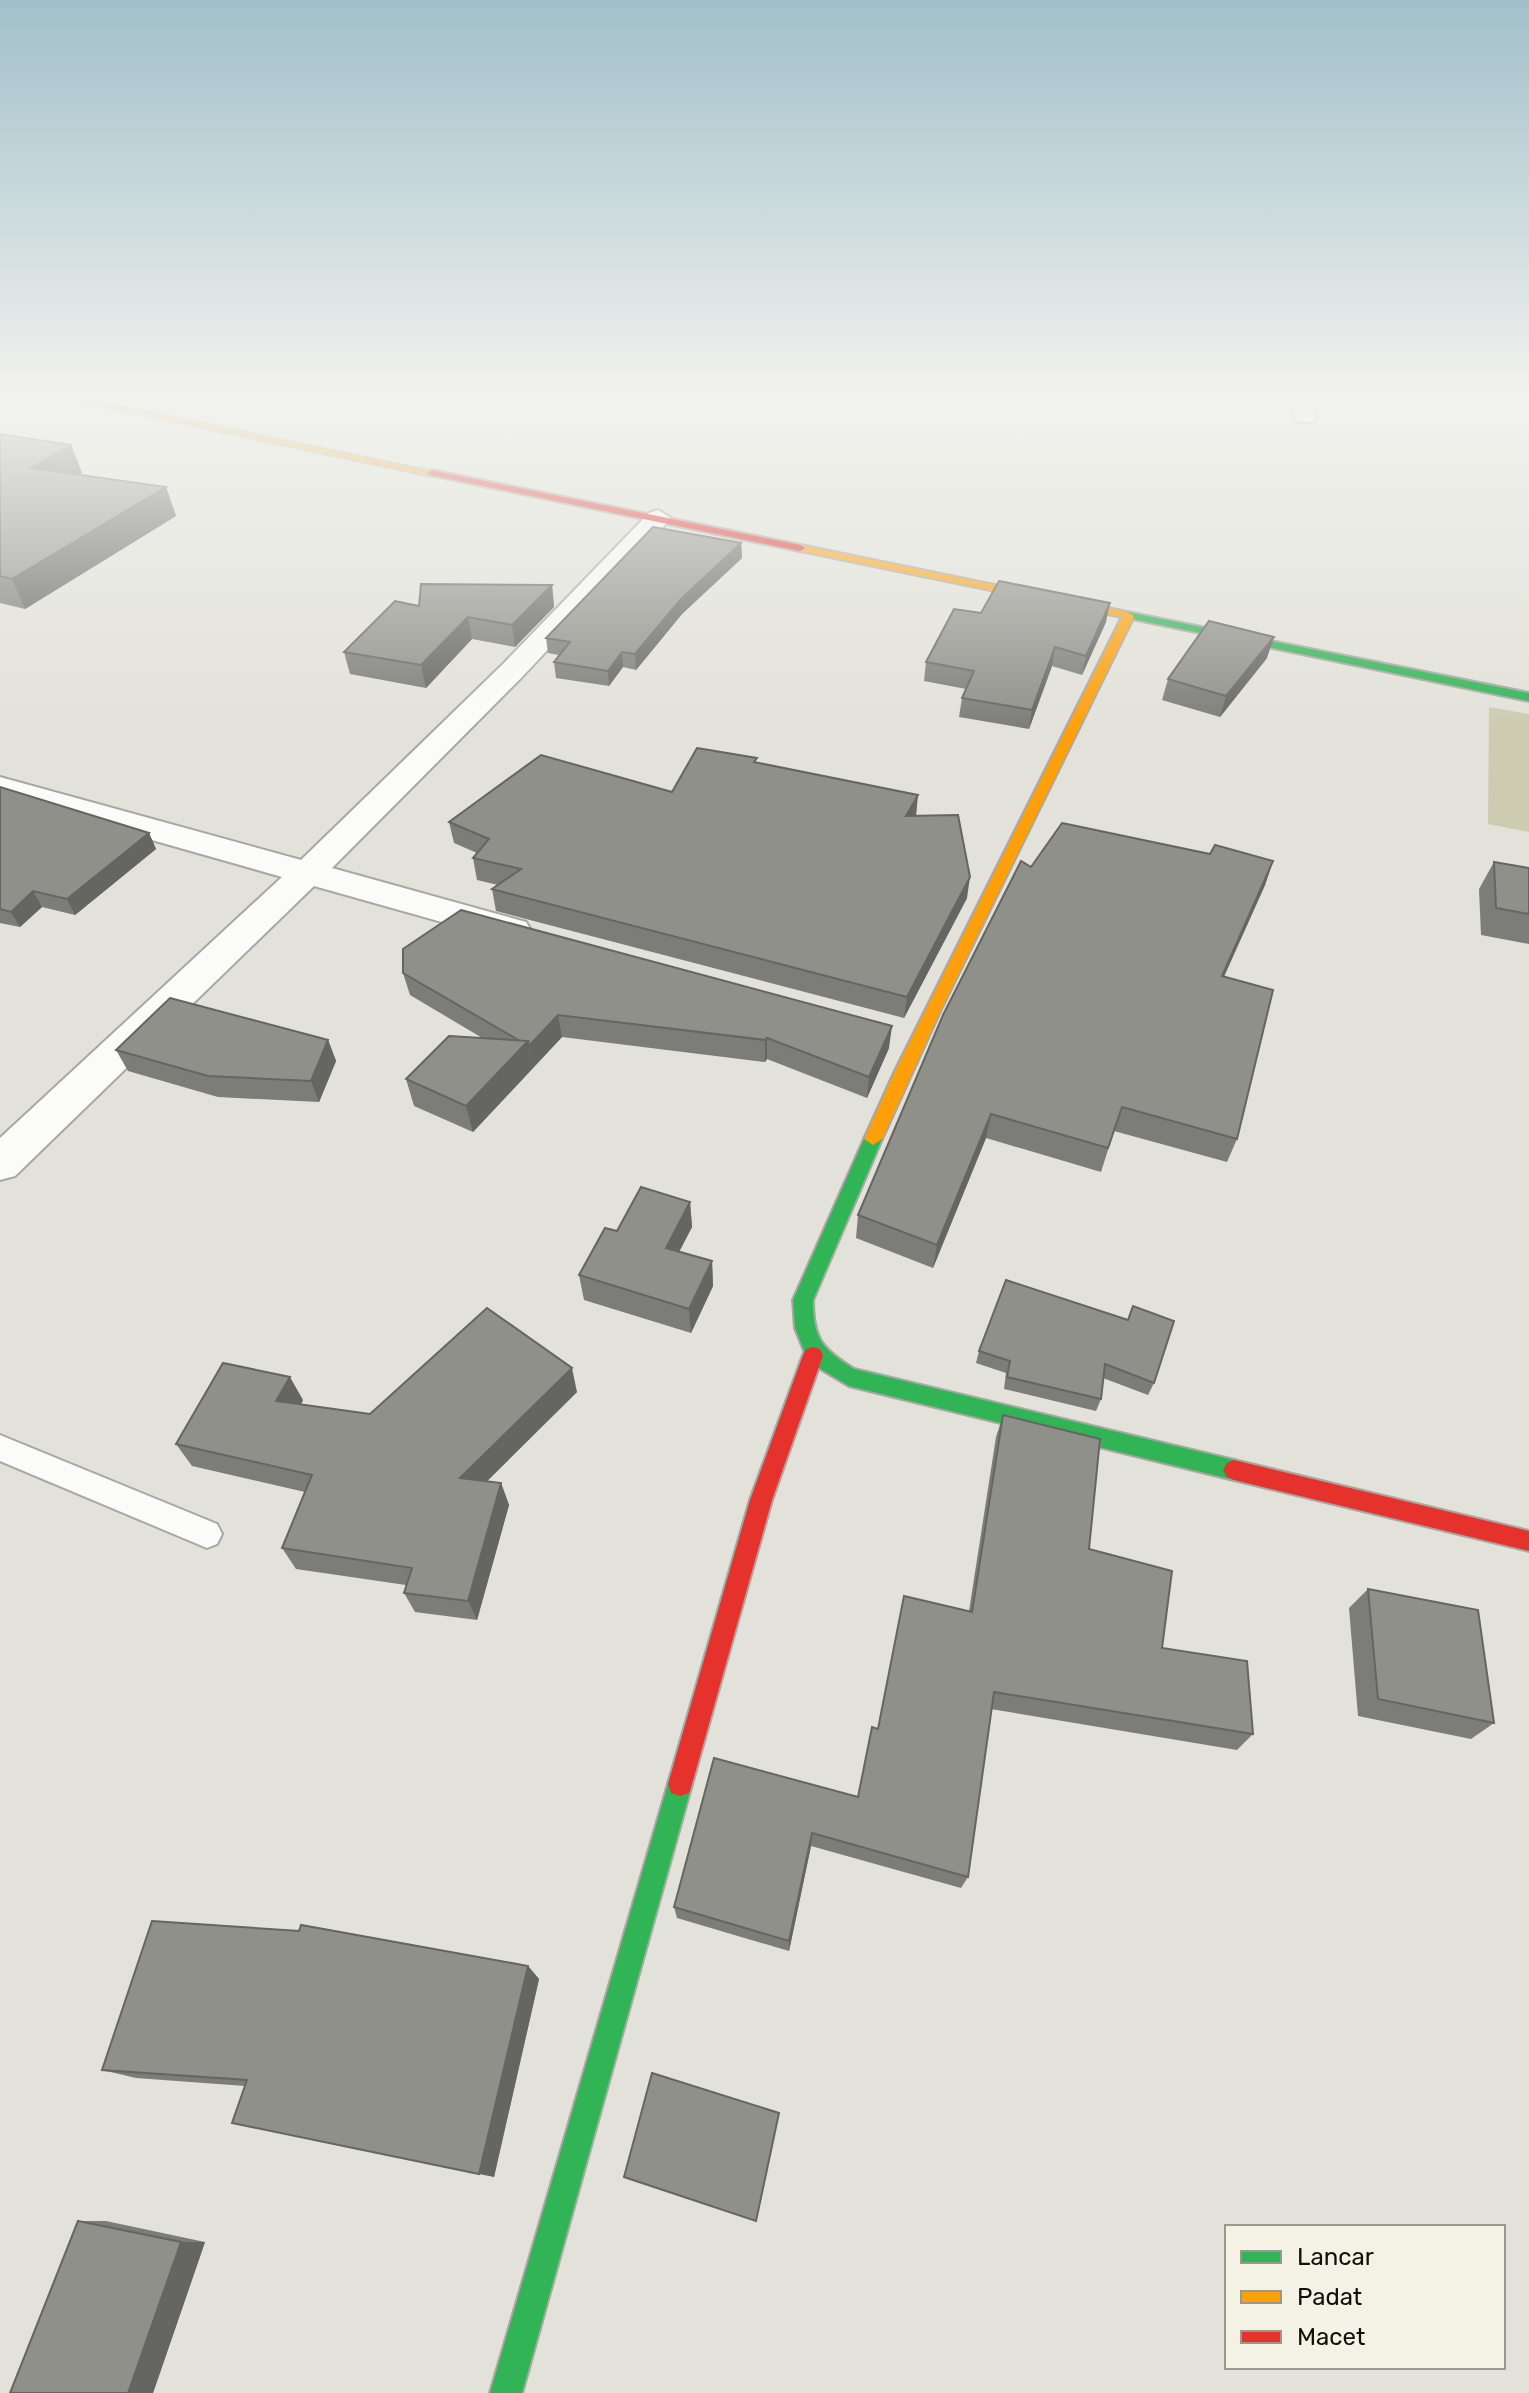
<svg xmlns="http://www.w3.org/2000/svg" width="1529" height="2393" font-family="Rubik,sans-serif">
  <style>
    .green { fill: #cdcbb0 }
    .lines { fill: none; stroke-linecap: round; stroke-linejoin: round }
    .lane-casing { stroke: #a8a8a2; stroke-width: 4 }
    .street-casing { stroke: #a8a8a2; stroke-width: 4 }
    .fast-casing { stroke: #a8a8a2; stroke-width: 4 }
    .slow-casing { stroke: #a8a8a2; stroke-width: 4 }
    .jam-casing { stroke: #a8a8a2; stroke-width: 4 }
    .lane { fill: #fbfbf9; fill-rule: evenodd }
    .street { fill: #fbfbf9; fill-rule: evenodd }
    .fast { fill: #30b455; fill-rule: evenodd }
    .slow { fill: #ff9f0a; fill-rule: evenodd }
    .jam { fill: #e5322d; fill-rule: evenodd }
    .wall { fill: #7c7c78 }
    .shaded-wall { fill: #656561 }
    .building { fill: #90908b; stroke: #656561; stroke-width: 2 }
  </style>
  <rect width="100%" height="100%" fill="#e2e2da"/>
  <path class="green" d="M1489,707L1529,714V832L1488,824Z"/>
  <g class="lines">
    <defs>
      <path id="lane" d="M0,1435L217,1524L222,1534L217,1544L207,1548L0,1461Z"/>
      <g id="street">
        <path d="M1287,397H1309L1316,417L1313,422H1297Z"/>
        <path d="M658,510L671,518L667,523L522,677L332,868L526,922L531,930L526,938L513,942L314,886L15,1176L0,1180V1138L282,877L0,797V777L301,860L502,665L649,513Z"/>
      </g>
      <g id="fast">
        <path d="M1127,612L1529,693V701L1123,617L1121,615Z"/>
        <path d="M873,1133L882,1139L813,1300C813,1339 822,1349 854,1369L1234,1460L1241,1463L1245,1470L1241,1477L1234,1480L849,1386L819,1368L805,1353L795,1328L793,1300L864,1139Z"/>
        <path d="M680,1772L689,1775L692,1784L522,2393H490L668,1784L671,1775Z"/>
      </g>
      <g id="slow">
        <path d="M58,397H76L437,473L432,476Z"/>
        <path d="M800,545L1127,612L1134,616L942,1007L882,1139L873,1145L864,1139L894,1073L1122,617L796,550V546Z"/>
      </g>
      <g id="jam">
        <path d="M432,470L800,545L805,548L800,551L429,475L427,473Z"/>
        <path d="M813,1347L820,1349L823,1355L772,1500L692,1784L689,1793L680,1796L671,1793L668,1784L750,1500L803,1355L806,1349Z"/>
        <path d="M1234,1460L1529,1531V1551L1234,1480L1227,1477L1223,1470L1227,1463Z"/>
      </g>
    </defs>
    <use href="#lane" class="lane-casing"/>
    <use href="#street" class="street-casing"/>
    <use href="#fast" class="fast-casing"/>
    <use href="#slow" class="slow-casing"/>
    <use href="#jam" class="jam-casing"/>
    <use href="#lane" class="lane"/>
    <use href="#street" class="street"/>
    <use href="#fast" class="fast"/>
    <use href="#slow" class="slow"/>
    <use href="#jam" class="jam"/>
  </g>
  <g class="wall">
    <path d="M0,434L71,445L82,473L79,475L166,487L176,516L25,609L0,603Z"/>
    <path d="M741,543L742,558L682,614L636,670L623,667L609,686L556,678L554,662L559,655L548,653L546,638Z"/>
    <path d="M552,585L554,607L515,647L472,639L426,688L350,674L344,652L419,606Z"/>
    <path d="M981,613L1106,622L1082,675L1052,666L1029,729L959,717L962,698L966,689L924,681L926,662Z"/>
    <path d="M1267,658L1220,717L1162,700L1168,679Z"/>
    <path d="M757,762L916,816L967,898L904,1018L496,911L492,889L498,885L477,880L473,858L477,853L454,843L449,822L672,792Z"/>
    <path d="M0,787L149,833L156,849L75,915L42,907L20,927L0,923Z"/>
    <path d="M1210,854L1273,861L1265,885L1224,977L1237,1139L1227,1162L1114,1131L1101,1172L986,1138L933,1268L856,1238L858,1215L1031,867Z"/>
    <path d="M1494,862L1529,868V944L1481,935L1479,889Z"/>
    <path d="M403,973L889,1048L867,1098L767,1059L765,1062L562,1037L473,1132L414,1106L406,1079L484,1039L410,995Z"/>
    <path d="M328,1040L336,1061L319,1102L218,1097L128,1071L116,1050Z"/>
    <path d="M690,1202L692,1227L679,1252L712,1261L713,1286L691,1333L584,1300L579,1275L617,1231Z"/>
    <path d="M1006,1280L1154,1383L1148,1395L1103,1378L1101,1399L1096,1411L1004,1389L1006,1373L976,1363L979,1351Z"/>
    <path d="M577,1392L487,1481L501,1483L509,1505L477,1620L415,1612L404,1593L406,1585L296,1569L282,1548L305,1492L192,1466L176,1444L303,1400L301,1405L370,1414Z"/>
    <path d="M1003,1415L1089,1549L1162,1648L1253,1734L1237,1750L991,1709L968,1877L961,1888L811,1846L789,1951L677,1918L674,1907L858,1797L877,1729L969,1611L996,1437Z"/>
    <path d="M1368,1589L1494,1723L1471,1739L1358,1716L1349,1608Z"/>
    <path d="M528,1966L539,1979L494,2177L245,2086L136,2078L102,2070Z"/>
    <path d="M78,2221H106L205,2242L153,2393H10Z"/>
  </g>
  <g class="shaded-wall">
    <path d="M71,445L82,473L42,496L31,468Z"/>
    <path d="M166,487L176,516L25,609L12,579Z"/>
    <path d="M741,543L742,558L682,614L636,670L635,654L681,599Z"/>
    <path d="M552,585L554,607L515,647L512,625Z"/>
    <path d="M1110,603L1106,622L1082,675L1086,656Z"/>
    <path d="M468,617L472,639L426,688L421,665Z"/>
    <path d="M1274,637L1267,658L1220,717L1226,696Z"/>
    <path d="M1055,647L1052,666L1029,729L1032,710Z"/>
    <path d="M622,652L623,667L609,686L608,671Z"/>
    <path d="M918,795L916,817L906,816Z"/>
    <path d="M149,833L156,849L75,915L67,899Z"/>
    <path d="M1273,861L1265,885L1213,1000L1222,976Z"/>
    <path d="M970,877L967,898L904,1018L907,997Z"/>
    <path d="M33,891L42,907L20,927L11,912Z"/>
    <path d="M558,1015L562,1037L533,1068L529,1046Z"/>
    <path d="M892,1026L889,1048L867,1098L869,1077Z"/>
    <path d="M767,1038V1059L765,1062V1040Z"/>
    <path d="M328,1040L336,1061L319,1102L311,1081Z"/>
    <path d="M528,1041L533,1068L473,1132L466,1106Z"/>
    <path d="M991,1114L986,1138L933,1268L937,1245Z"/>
    <path d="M690,1202L692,1227L668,1273L666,1248Z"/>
    <path d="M712,1261L713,1286L691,1333L689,1309Z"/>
    <path d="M572,1368L577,1392L469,1499L460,1478Z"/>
    <path d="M290,1377L303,1400L290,1424L276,1401Z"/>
    <path d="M501,1483L509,1505L477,1620L468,1601Z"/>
    <path d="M812,1833L811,1846L789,1951V1941Z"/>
    <path d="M528,1966L539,1979L494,2177L479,2174Z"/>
    <path d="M181,2242H205L153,2393H128Z"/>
  </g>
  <g class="building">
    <path d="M0,434L71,445L31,468L166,487L12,579L0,576Z"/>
    <path d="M653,527L741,543L681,599L635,654L622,652L608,671L554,662L570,642L546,638Z"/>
    <path d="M999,581L1110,603L1086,656L1055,647L1032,710L962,698L974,671L926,662L954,609L981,613Z"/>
    <path d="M421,584L552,585L512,625L468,617L421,665L344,652L395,601L419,606Z"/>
    <path d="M1209,621L1274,637L1226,696L1168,679Z"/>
    <path d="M697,748L757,758L754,762L918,795L906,816L958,815L970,877L907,997L492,889L521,869L473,858L489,839L449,822L541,755L672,792Z"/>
    <path d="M0,787L149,833L67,899L33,891L11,912L0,909Z"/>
    <path d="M1062,823L1210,854L1215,845L1273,861L1222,976L1273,990L1237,1139L1122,1107L1108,1148L991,1114L937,1245L858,1215L943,1015L1021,861L1031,867Z"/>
    <path d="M1494,862L1529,868V914L1496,908Z"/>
    <path d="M461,910L892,1026L869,1077L767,1038L765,1040L558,1015L529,1046L528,1041H520L403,973V949Z"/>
    <path d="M170,998L328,1040L311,1081L208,1076L116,1050Z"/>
    <path d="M449,1036L528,1041L466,1106L406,1079Z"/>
    <path d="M641,1187L690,1202L666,1248L712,1261L689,1309L579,1275L605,1228L617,1231Z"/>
    <path d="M1006,1280L1128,1320L1133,1306L1174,1321L1154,1383L1105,1364L1101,1399L1007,1377L1010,1361L979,1351Z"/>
    <path d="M487,1308L572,1368L460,1478L501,1483L468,1601L404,1593L412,1568L282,1548L312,1475L176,1444L223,1363L290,1377L276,1401L370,1414Z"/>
    <path d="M1003,1415L1100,1439L1089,1549L1172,1571L1162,1648L1247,1661L1253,1734L994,1692L968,1877L812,1833L789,1941L674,1907L714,1758L858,1797L872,1727L878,1729L904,1596L972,1612Z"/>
    <path d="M1368,1589L1478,1610L1494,1723L1378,1699Z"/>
    <path d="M152,1921L299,1931L301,1925L528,1966L479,2174L232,2123L247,2080L102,2070Z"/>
    <path d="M652,2073L779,2113L756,2221L624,2177Z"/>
    <path d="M78,2221L181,2242L128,2393H10Z"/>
  </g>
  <linearGradient id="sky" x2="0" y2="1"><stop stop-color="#a1c0ca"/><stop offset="0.54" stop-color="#f2f2ee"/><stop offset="1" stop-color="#f2f2ee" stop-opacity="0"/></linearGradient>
  <rect width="1529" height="732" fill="url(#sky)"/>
  <rect x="1225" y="2225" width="280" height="144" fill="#f3f2e5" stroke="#99988e" stroke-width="2"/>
  <rect x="1241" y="2251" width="40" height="12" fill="#30b455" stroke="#99988e" stroke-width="2"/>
  <text x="1297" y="2265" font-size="24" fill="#11110c">Lancar</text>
  <rect x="1241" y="2291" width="40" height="12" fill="#ff9f0a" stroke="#99988e" stroke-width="2"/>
  <text x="1297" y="2305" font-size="24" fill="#11110c">Padat</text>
  <rect x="1241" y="2331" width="40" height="12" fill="#e5322d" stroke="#99988e" stroke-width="2"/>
  <text x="1297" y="2345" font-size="24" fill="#11110c">Macet</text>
</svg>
